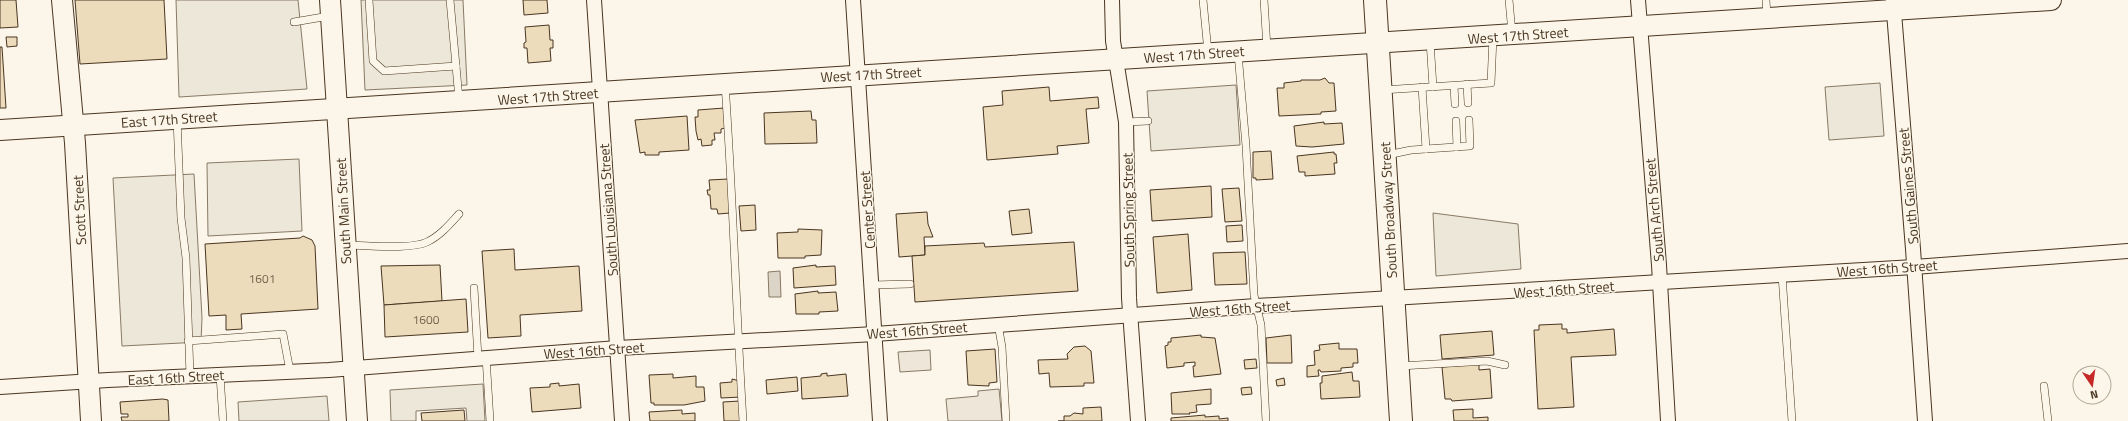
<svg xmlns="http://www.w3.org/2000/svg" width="2128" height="421" font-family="'Titillium Web',sans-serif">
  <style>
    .green { fill: #ede6d9; stroke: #887966 }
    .parking { fill: #ede7d9; stroke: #887966 }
    .water { fill: #dcd4c6; stroke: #887966 }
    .building { fill: #ecdcbc; stroke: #4a3520 }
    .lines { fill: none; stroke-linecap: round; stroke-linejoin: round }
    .lane-casing { stroke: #4a3520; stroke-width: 8 }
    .street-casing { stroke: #4a3520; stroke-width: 16 }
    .secondary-casing { stroke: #4a3520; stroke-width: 22 }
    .primary-casing { stroke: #4a3520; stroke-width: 24 }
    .lane { stroke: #fbf6e9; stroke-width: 7 }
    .street { stroke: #fbf6e9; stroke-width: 14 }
    .secondary { stroke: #fbf6e9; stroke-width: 20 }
    .primary { stroke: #fbf6e9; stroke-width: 22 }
    .labels { text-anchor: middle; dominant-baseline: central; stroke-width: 3; stroke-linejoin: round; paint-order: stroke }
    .number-label { font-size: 12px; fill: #725f47 }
    .street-label { font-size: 14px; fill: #4a3520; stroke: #fbf6e9 }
  </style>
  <rect width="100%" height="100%" fill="#fbf6e9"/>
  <g class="green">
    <path d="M930,350L931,370L900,372L898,352Z"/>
    <path d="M999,389L1002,421H948L946,399L978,396V391Z"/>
  </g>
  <g class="parking">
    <path d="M176,0H298L307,89L179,97Z"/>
    <path d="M361,0H463L467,85L365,90Z"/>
    <path d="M1880,83L1884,136L1829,140L1825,87Z"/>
    <path d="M1236,85L1240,145L1151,151L1147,91Z"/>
    <path d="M299,159L302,231L208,236L207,163Z"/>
    <path d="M194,174L202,318L201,342L122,346L113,178Z"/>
    <path d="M1433,213L1518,224L1521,269L1436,276Z"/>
    <path d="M483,384L485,421H467L466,408L416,411V421H391L390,390Z"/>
    <path d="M327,396L329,421H239L238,402Z"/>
  </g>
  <path class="water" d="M780,271L781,297H769L768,272Z"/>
  <g class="building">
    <path d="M0,0H16L18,27L0,28Z"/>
    <path d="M75,0H164L167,59L80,64Z"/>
    <path d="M523,0H547L548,13L524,15Z"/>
    <path d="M549,25L550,40H553V48H550L551,61L528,63L527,48H524V43L526,42L525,27Z"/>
    <path d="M6,37H17V46L7,47Z"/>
    <path d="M0,47H2L6,108H0Z"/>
    <path d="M1325,78L1329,83H1334L1336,111L1321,112V114L1279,116L1277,88H1284V83L1301,81V80H1320Z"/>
    <path d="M1049,87L1050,101L1098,97L1099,108L1086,109L1089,143L1057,146L1058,154L987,160L983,107L1003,105L1002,91Z"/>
    <path d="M724,108L725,128L721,129V133H714L715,140H712V145L702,146L701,139L698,140L696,131L695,117H698V110Z"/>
    <path d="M811,111L812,120H816L817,143L765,144L764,113Z"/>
    <path d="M687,116L689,150L659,152V155H645V152L640,153L635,120Z"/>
    <path d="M1324,122V124L1342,123L1344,144L1312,147L1296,146L1294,126Z"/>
    <path d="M1271,151L1273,179L1256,180V178H1253V152Z"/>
    <path d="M1334,152V154H1336L1337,163H1334L1335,174L1305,176V172H1299L1297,156Z"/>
    <path d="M728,179L730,213L718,214L717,209H711L710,195H708L707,190H710L709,180Z"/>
    <path d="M1211,186L1212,217L1152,221L1150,190Z"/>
    <path d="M1239,188L1242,221L1225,222L1222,189Z"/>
    <path d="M755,205L756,230L741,231L739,206Z"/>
    <path d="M1029,209L1032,233L1012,235L1009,211Z"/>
    <path d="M927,212L928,224L933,237H924L925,255L899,257L896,214Z"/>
    <path d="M1242,225L1243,241L1227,242L1226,226Z"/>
    <path d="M798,229L822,230L821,255L805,256V258H778L777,233L798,232Z"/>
    <path d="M1188,234L1192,290L1157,293L1153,237Z"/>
    <path d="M303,236L312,240L315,246L318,309L241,314L242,329L226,330V315L209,316L205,244L300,238Z"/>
    <path d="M1074,242L1078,291L915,302L912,256L925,255V246L984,243L985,247Z"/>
    <path d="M514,249L515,270L579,266L582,311L520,315L521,336L488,338L482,251Z"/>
    <path d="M1245,252L1247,284L1215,285L1213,253Z"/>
    <path d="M440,265L442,301L384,305L381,266Z"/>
    <path d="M816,265V267L835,266L836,285L794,288L793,268Z"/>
    <path d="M818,291V293L836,292L838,311L819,312V314H796L795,294Z"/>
    <path d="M466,299L468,332L385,337L384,305Z"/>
    <path d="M1562,324V329H1567V333L1614,329L1616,355L1571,357L1574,407L1538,409L1534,330H1539V325Z"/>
    <path d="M1492,331L1494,355L1442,359L1440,335Z"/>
    <path d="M1201,335V337L1215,338L1221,374L1194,377L1193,366H1195V362L1184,363V366L1167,368L1165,346L1168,345V342H1171V338Z"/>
    <path d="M1291,335L1292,363H1267L1266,338Z"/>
    <path d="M1339,343V349H1357L1358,363H1353V367L1341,368V371L1321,372L1320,370H1318L1319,376L1307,377V366L1315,365L1314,351L1320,350L1319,345Z"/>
    <path d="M1085,346L1091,351L1094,383H1084V386L1050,387L1049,373L1039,374L1038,360L1068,359L1067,354L1074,347Z"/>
    <path d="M995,349L997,382L989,383V386L968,385L966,351Z"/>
    <path d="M1256,359L1257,368L1245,369L1244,360Z"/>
    <path d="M1479,364V370L1490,369L1492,398L1452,401L1451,399H1445L1442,367Z"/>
    <path d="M1352,372L1353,381H1359L1360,397L1321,399L1320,383H1322V376Z"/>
    <path d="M827,373V376L846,374L848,396L802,399L801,378L821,376V374Z"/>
    <path d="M673,374V378L696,376V387H704L705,401L684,405H654V403H651L649,375Z"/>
    <path d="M797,377L798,391L767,394L766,380Z"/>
    <path d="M1284,378L1285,385L1277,386L1276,380Z"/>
    <path d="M732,379L740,381L741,397L721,398L720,383L732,382Z"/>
    <path d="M559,383V386L579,384L581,408L532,412L530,388L550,387V384Z"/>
    <path d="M1251,387L1252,394L1242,395L1241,388Z"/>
    <path d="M1211,389V404L1196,405L1197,412L1189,413L1190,414H1172L1171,393Z"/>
    <path d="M163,399L168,400L169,421H122L121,417H128V414H121L120,402Z"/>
    <path d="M740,401L741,421H724L723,402Z"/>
    <path d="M1101,407L1102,421H1058H1064V416H1070L1074,413L1083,414V408Z"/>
    <path d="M1473,409V418L1488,417V421H1454L1453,410Z"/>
    <path d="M464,410L465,421H422L421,413Z"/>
    <path d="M682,410V414L695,413V421H650L649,412Z"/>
    <path d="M1205,415V417L1219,416V419L1228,418V421H1171V418Z"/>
  </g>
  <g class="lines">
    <defs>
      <g id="lane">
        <path d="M369,0L373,61L384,71L456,66"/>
        <path d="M450,0L459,99"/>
        <path d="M1203,0L1208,52"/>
        <path d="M1264,0L1267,48"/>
        <path d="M1509,0L1512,33"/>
        <path d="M1766,0L1767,16"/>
        <path d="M294,22L329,16"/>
        <path d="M1430,41L1433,87"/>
        <path d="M1238,53L1246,146L1254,295L1261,325L1266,421"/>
        <path d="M725,84C733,196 736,309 743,421"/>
        <path d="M1467,84L1468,103"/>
        <path d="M1454,86L1455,104"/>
        <path d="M1422,87L1426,149"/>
        <path d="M1382,90L1491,83L1493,37"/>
        <path d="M177,119L181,218L186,258L190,376"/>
        <path d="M1456,121L1457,147"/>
        <path d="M1126,122L1148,121"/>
        <path d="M1387,155L1411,150L1470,146L1469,120"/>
        <path d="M347,245C367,245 410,250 427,242C440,236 450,224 459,214"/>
        <path d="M1782,275L1792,421"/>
        <path d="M872,285L910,284"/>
        <path d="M474,288L478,358"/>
        <path d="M998,324L1002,347L1006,421"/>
        <path d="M188,341L283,334L290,371"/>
        <path d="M486,357L490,421"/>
        <path d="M1400,366L1487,361L1505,365"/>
        <path d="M220,375L223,421"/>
        <path d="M2044,386L2048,421"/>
      </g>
      <g id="street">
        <path d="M594,0L622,421"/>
        <path d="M853,0L880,421"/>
        <path d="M1112,0L1113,41L1126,122L1129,298L1138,421"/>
        <path d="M1638,0L1659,265L1668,421"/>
        <path d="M1893,0L1913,249L1925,421"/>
        <path d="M0,387L108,380L329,370L618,348L875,334L1256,306L1914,267L2128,251"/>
      </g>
      <g id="secondary">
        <path d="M62,0L75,143L91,421"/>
        <path d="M330,0L357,421"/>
        <path d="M0,130C684,84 1368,45 2051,0"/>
      </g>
      <path id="primary" d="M1375,0L1401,421"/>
    </defs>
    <use href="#lane" class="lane-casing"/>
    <use href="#street" class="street-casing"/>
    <use href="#secondary" class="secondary-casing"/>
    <use href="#primary" class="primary-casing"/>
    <use href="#lane" class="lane"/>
    <use href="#street" class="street"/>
    <use href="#secondary" class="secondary"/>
    <use href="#primary" class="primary"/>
  </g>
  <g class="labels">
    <g class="number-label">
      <text x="262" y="278">1601</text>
      <text x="426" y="319">1600</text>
    </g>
    <g class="street-label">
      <text transform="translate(1518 35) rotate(-4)">West 17th Street</text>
      <text transform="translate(1194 54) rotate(-4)">West 17th Street</text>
      <text transform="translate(871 74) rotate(-3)">West 17th Street</text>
      <text transform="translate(548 96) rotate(-4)">West 17th Street</text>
      <text transform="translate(169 119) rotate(-4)">East 17th Street</text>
      <text transform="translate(1908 186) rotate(-95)">South Gaines Street</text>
      <text transform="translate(79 210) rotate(-93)">Scott Street</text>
      <text transform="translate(608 210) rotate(-94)">South Louisiana Street</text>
      <text transform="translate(867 210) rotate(-94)">Center Street</text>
      <text transform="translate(1128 210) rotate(-91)">South Spring Street</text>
      <text transform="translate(1388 210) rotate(-93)">South Broadway Street</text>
      <text transform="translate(1654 210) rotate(-95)">South Arch Street</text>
      <text transform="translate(343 211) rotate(-93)">South Main Street</text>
      <text transform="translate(1887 268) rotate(-4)">West 16th Street</text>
      <text transform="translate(1564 289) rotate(-4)">West 16th Street</text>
      <text transform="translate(1240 308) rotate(-4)">West 16th Street</text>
      <text transform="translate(917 330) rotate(-4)">West 16th Street</text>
      <text transform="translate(594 350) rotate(-4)">West 16th Street</text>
      <text transform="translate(176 377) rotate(-3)">East 16th Street</text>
    </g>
  </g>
  <g transform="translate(2092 385) rotate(167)"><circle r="19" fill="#fbf6e9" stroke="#b4a999"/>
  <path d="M0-3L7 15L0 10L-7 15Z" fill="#c62828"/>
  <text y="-6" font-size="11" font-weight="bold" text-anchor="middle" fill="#4a3520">N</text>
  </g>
</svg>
